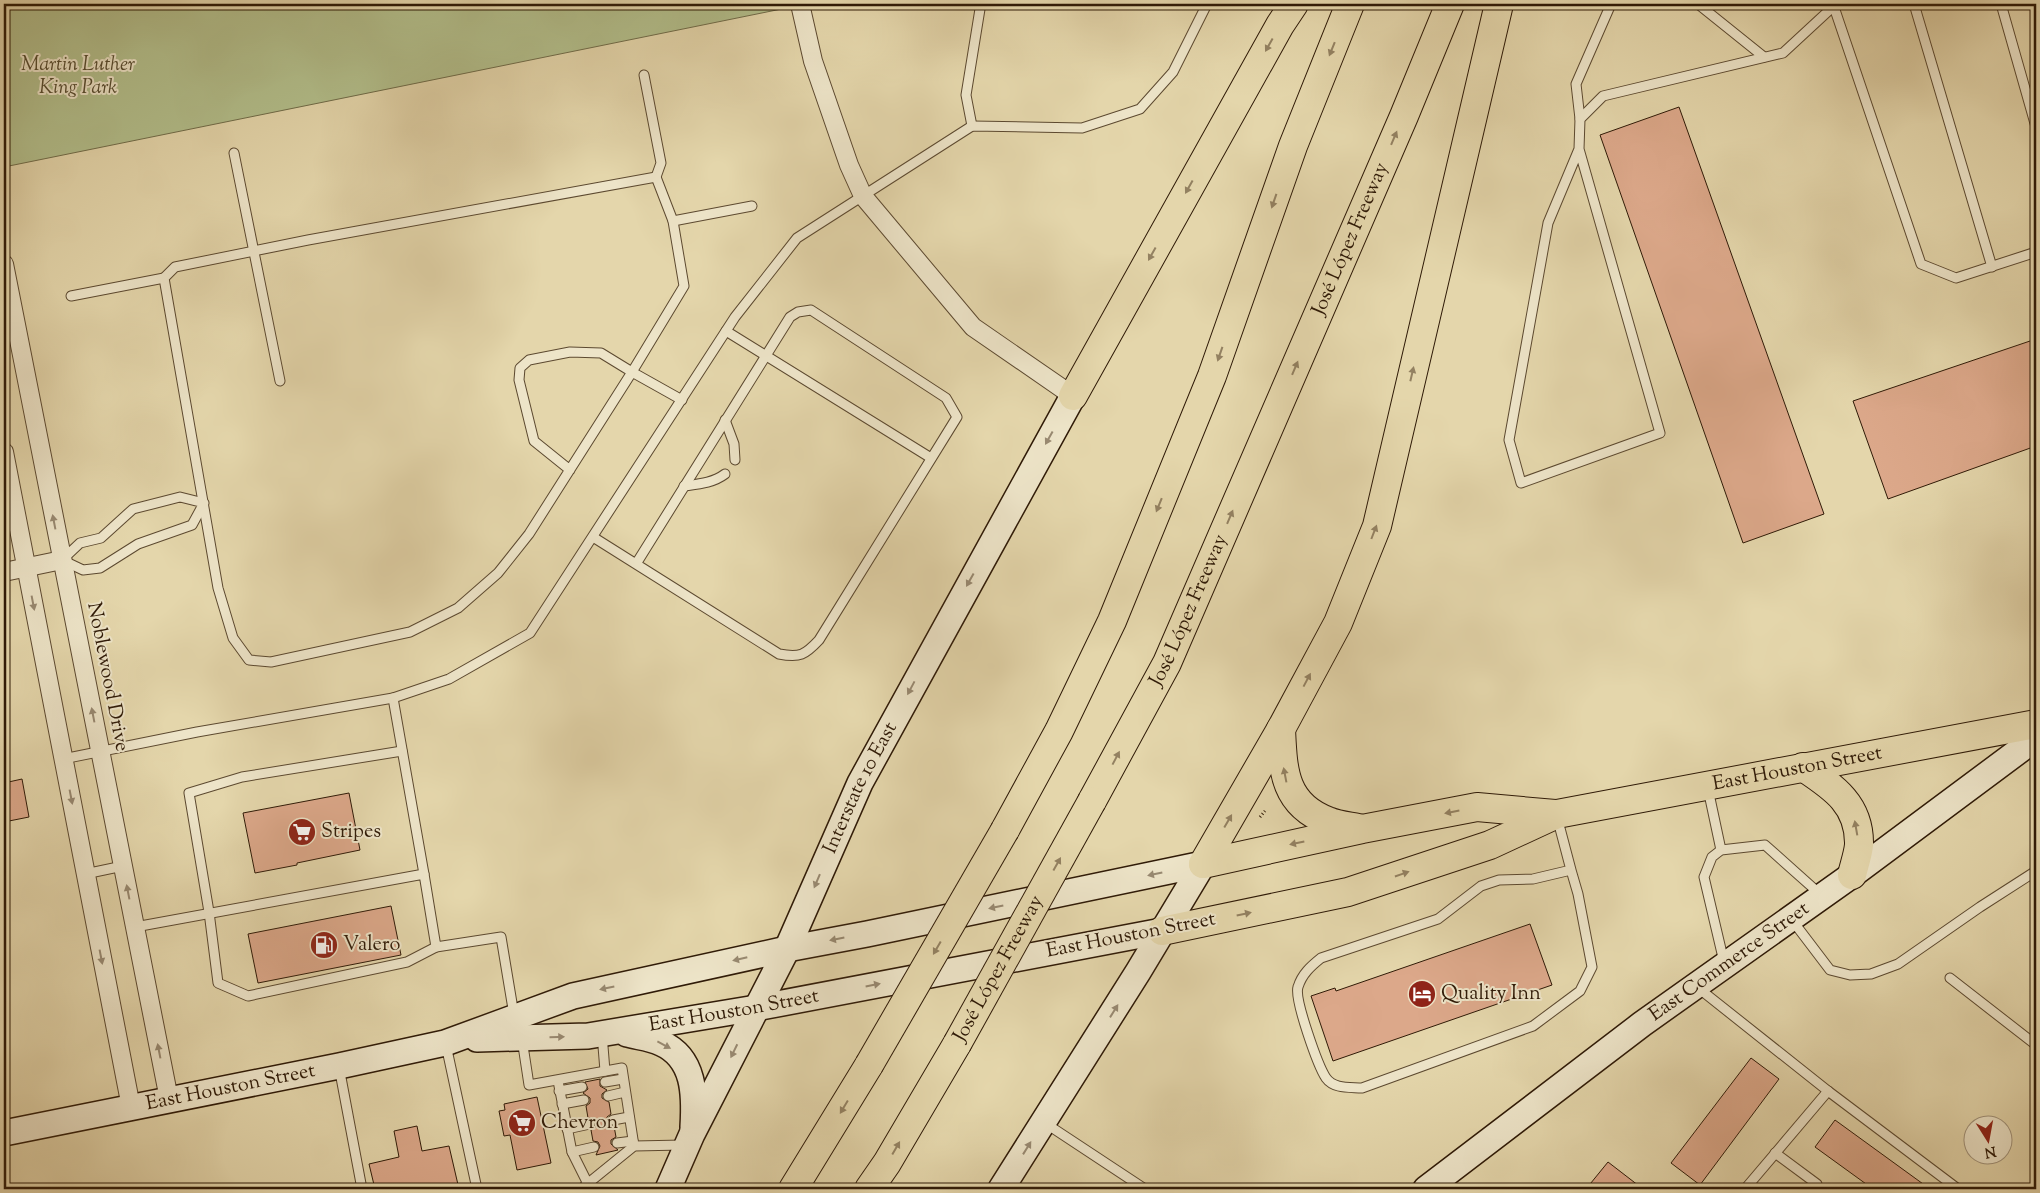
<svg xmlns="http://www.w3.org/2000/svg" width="2040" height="1193" font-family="'Sorts Mill Goudy',serif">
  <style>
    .green { fill: #b2be8b; stroke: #706c49 }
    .building { fill: #dca88a; stroke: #2f1a07 }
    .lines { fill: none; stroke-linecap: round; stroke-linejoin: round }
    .lane-casing { stroke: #5c4930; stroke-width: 11 }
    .street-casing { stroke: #5c4930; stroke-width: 20 }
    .secondary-casing { stroke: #2f1a07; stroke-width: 28 }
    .primary-casing { stroke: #2f1a07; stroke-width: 30 }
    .highway-casing { stroke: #2f1a07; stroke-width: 30 }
    .path { stroke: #2f1a07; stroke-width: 3; stroke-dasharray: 1 2.5; stroke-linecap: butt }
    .lane { stroke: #ede4c8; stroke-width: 9 }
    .street { stroke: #ede4c8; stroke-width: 18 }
    .secondary { stroke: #ede4c8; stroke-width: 25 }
    .primary { stroke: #e4d6ab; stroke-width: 28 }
    .highway { stroke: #e4d6ab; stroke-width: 28 }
    .highway-bridge-casing { stroke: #2f1a07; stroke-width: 30; stroke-linecap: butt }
    .highway-bridge { stroke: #e4d6ab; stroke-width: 28 }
    .oneway { fill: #938161 }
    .oneway2 { fill: #988971 }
    .labels { text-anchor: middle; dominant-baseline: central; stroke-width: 4; stroke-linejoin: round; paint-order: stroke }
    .park-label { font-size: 20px; font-style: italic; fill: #564b2f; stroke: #ede4c8 }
    .street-label { font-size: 20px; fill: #2f1a07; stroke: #ede4c8 }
    .poi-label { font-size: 20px; fill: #2f1a07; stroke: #ede4c8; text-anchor: start }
  </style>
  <rect width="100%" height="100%" fill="#e4d6ab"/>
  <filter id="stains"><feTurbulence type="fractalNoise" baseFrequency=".004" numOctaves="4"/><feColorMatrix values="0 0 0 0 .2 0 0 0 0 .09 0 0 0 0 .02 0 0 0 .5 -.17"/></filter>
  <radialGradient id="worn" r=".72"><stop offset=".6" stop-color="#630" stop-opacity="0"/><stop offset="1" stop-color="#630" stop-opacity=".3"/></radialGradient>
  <path class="green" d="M4,4H806L4,167Z"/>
  <g class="building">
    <path d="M1679,107L1824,514L1743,543L1600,135Z"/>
    <path d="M2036,339V446L1888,499L1853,401Z"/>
    <path d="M22,779L29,817L4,822V783Z"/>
    <path d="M349,793L360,850L297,863V865L255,873L243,813Z"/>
    <path d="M391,906L401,955L258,983L248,934Z"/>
    <path d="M1530,924L1552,985L1333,1061L1311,996L1335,988L1336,991Z"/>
    <path d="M1751,1058L1779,1079L1700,1185L1671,1163Z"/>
    <path d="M600,1079V1086L607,1090L602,1094V1098L609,1102L611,1114L607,1117V1122L610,1126H614L616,1137L611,1140V1144L618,1150L596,1155L600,1146L598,1142L593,1141L591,1130L595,1128L596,1123L594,1119L588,1118L586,1106L590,1103V1098L583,1093L588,1089L585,1082Z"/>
    <path d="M537,1097L551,1163L517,1170L510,1135L504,1136L499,1111L505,1110L504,1104Z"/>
    <path d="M1835,1120L1930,1189H1873L1815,1147Z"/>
    <path d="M417,1126L422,1151L449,1146L459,1189H375L369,1164L399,1157L394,1131Z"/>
    <path d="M1608,1162L1643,1189H1586Z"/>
  </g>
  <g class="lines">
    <defs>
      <g id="lane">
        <path d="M1698,4L1764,57"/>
        <path d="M1914,4L1992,267"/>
        <path d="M2001,4L2036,127"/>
        <path d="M1834,7L1921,264L1956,278L2036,252"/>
        <path d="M644,75L661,163L656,177"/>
        <path d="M1580,119L1576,84L1611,4"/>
        <path d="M972,126L966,95L980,9V4"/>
        <path d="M1579,149L1548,223L1509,440L1521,483L1660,433L1579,149L1580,119L1603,96L1783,53L1836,4"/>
        <path d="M234,153L280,381"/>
        <path d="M673,221L752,206"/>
        <path d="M71,296L164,278"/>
        <path d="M726,331L931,458"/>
        <path d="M725,420L734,444L735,460"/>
        <path d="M570,470L534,441L519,380L520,368L529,360L570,352L601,353L632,372L529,534L498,573L458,608L410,632L271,662L249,660L233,638L218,588L164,278L175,267L308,240L656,177L673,221L684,286L632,372L682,400"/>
        <path d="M684,486C699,484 713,483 725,474"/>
        <path d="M180,497L204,503L192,525L138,544L100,568L83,570L62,560L80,543L101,538L133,509Z"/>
        <path d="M593,537L779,654C800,658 805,655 819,640L957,417L946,398L811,310L798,312L790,317L636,564"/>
        <path d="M393,698L424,874"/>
        <path d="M402,751L242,777L189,793L209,912L218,983L248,996L407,962L436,947"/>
        <path d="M63,759L197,732L393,698L449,679L530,633L735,317L797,238L972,126L1082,128L1140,109L1173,72L1207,4"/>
        <path d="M1708,789L1721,850"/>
        <path d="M1557,817L1571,870L1533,879L1499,880L1481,886L1438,919L1321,958C1311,966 1302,974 1298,987C1294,999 1318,1066 1326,1078C1334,1089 1349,1087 1362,1088L1533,1026L1580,991L1592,967L1578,894L1571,870"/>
        <path d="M85,874L123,866"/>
        <path d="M1792,920L1830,970L1850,975L1871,974L1898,964L1980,907L2036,871"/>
        <path d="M135,927L424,874L436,947L501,937L514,1015"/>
        <path d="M1724,962L1704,877L1712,857L1721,850L1765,845L1821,895"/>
        <path d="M1950,978L2036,1045"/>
        <path d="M1697,987L1828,1091L1958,1189"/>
        <path d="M602,1034L605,1071"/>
        <path d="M522,1039L529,1085L622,1068L634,1146"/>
        <path d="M446,1045L477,1189"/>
        <path d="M339,1067L362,1189"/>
        <path d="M558,1081L572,1152L588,1184"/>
        <path d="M605,1082L623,1079"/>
        <path d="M559,1091L582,1087"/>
        <path d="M608,1096L625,1092"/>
        <path d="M562,1104L584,1100"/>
        <path d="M613,1120L629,1117"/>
        <path d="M1045,1123L1145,1189"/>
        <path d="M567,1129L590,1124"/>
        <path d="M617,1143L633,1141"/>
        <path d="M572,1152L594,1147"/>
        <path d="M1775,1153L1817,1184L1813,1189"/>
        <path d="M581,1189L634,1146L683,1145"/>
        <path d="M1745,1189L1828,1091"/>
      </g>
      <g id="street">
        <path d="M800,4L813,61L849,165L863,196L973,327L1073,396"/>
        <path d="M4,264L169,1099"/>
        <path d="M4,452L131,1107"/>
        <path d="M4,572L62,560"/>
      </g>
      <g id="secondary">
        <path d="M627,1034C638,1037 651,1038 661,1043C695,1058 695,1095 693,1127"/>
        <path id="s1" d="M477,1039L588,1036L756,1008L1162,931"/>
        <path id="s2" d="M4,1133L339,1066L445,1043L573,996L787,949L867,934L1203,864"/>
        <path id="s3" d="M668,1189L692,1134L787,949L860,783L1073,396"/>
        <path d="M1001,1189L1138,972L1203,864"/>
        <path id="s4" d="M1426,1189L1642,1024L1852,875L2036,738"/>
      </g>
      <g id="primary">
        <path d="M1281,729C1283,769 1283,804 1328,821C1337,825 1348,826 1358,828"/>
        <path d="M1803,767C1833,787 1860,804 1859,845C1858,855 1854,866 1852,875"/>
        <path d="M1203,864L1362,829L1477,807L1555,814"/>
        <path id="s5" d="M1162,931L1348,892L1490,845L1557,814L2036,724"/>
      </g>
      <g id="highway">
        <path d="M1073,396L1280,25L1294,4"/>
        <path id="s6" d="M1092,801L1167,663L1404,116L1450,4"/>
        <path d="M1005,830L1059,731L1112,621L1212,376L1293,146L1350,4"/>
        <path d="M1203,864L1281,729L1338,623L1377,526L1499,4"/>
        <path d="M793,1189L869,1065"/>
        <path d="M869,1189L887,1163L957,1044"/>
      </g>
    </defs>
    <use href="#lane" class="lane-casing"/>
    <use href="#street" class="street-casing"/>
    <use href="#secondary" class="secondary-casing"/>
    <use href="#primary" class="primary-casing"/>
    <use href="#highway" class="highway-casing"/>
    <path class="path" d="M1260,817L1265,811"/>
    <use href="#lane" class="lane"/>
    <use href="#street" class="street"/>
    <use href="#secondary" class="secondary"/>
    <use href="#primary" class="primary"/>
    <use href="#highway" class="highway"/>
    <defs>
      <g id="highway-bridge">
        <path id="s7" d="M957,1044L1092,801"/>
        <path d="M869,1065L1005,830"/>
      </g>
    </defs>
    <use href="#highway-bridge" class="highway-bridge-casing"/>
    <use href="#highway-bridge" class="highway-bridge"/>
  </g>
  <defs><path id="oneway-solid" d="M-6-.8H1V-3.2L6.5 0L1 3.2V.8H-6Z" transform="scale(1.25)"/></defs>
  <g class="oneway">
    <use href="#oneway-solid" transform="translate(1269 45) rotate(119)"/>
    <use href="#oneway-solid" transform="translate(1332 49) rotate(112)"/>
    <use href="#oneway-solid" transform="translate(1394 138) rotate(-67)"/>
    <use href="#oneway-solid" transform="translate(1189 187) rotate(119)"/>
    <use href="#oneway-solid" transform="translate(1274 201) rotate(109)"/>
    <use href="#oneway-solid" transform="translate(1152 254) rotate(119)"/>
    <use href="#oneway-solid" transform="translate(1220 354) rotate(109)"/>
    <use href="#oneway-solid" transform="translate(1295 368) rotate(-67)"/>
    <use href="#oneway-solid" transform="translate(1412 374) rotate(-77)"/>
    <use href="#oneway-solid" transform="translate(1159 505) rotate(112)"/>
    <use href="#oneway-solid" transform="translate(1230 517) rotate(-67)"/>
    <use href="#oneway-solid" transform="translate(1374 532) rotate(-69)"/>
    <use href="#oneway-solid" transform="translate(1307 680) rotate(-62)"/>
    <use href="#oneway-solid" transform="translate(1116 758) rotate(-62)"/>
    <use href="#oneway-solid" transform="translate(1285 775) rotate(-101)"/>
    <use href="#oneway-solid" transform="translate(1452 812) rotate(169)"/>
    <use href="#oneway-solid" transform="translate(1228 821) rotate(-60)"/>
    <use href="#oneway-solid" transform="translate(1856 828) rotate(-100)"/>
    <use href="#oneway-solid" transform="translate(1297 843) rotate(168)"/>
    <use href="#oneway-solid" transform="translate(1057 864) rotate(-61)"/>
    <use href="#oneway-solid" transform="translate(1402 874) rotate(-19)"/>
    <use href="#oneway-solid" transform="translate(1244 914) rotate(-12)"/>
    <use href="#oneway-solid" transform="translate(937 948) rotate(120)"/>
    <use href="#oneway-solid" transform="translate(844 1107) rotate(121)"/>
    <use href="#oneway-solid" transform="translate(896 1148) rotate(-60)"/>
  </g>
  <g class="oneway2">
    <use href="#oneway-solid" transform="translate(1049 438) rotate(119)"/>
    <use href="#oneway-solid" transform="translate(54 522) rotate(-101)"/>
    <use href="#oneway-solid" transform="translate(970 580) rotate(119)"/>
    <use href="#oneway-solid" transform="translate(33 603) rotate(79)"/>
    <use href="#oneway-solid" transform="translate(911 688) rotate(118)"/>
    <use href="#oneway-solid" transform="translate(93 715) rotate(-101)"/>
    <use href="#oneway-solid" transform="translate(71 797) rotate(79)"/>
    <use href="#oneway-solid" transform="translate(1155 874) rotate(168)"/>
    <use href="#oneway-solid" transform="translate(817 881) rotate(113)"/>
    <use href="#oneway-solid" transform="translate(128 892) rotate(-101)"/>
    <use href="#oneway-solid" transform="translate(996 907) rotate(168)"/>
    <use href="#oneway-solid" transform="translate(837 939) rotate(169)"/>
    <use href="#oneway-solid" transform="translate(101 957) rotate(79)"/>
    <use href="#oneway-solid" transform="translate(740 959) rotate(167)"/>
    <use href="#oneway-solid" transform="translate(873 985) rotate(-11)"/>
    <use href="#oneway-solid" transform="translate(607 988) rotate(168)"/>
    <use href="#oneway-solid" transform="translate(1114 1011) rotate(-58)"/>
    <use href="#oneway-solid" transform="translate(557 1037) rotate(-1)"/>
    <use href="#oneway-solid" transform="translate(664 1045) rotate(28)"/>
    <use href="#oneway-solid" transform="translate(159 1051) rotate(-101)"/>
    <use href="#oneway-solid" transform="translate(734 1051) rotate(116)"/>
    <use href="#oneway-solid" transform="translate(1027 1148) rotate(-58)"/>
  </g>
  <defs>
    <symbol id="supermarket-disc" viewBox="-11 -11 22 22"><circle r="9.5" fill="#8f2418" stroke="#ede4c8"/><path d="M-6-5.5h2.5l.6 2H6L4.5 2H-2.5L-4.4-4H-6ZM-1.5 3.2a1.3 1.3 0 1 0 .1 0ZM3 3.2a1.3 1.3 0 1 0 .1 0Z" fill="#fff"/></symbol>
    <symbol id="fuel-disc" viewBox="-11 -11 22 22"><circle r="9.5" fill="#8f2418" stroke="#ede4c8"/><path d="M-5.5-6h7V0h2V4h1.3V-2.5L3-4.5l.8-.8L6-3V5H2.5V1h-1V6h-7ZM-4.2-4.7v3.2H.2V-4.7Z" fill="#fff"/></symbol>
    <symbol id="hotel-disc" viewBox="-11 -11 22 22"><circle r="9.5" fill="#8f2418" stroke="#ede4c8"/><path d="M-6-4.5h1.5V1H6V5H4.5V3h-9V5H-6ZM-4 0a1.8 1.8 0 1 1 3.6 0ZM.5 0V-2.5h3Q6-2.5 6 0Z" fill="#fff"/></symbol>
  </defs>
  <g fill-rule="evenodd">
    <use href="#supermarket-disc" x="286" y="816" width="32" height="32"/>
    <use href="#fuel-disc" x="308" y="929" width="32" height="32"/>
    <use href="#hotel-disc" x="1406" y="978" width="32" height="32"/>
    <use href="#supermarket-disc" x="506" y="1107" width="32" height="32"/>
  </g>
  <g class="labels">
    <g class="park-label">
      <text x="78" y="65">Martin Luther<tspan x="78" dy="23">King Park</tspan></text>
    </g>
    <g class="street-label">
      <text stroke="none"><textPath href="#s6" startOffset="619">José López Freeway</textPath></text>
      <text stroke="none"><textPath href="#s6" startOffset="214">José López Freeway</textPath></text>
      <text transform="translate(107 677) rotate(79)">Noblewood Drive</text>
      <text stroke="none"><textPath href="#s5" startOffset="658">East Houston Street</textPath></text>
      <text stroke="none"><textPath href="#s3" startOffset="445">Interstate 10 East</textPath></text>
      <text transform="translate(1131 936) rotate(-11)">East Houston Street</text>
      <text stroke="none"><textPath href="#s4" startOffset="379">East Commerce Street</textPath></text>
      <text stroke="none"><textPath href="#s7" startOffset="86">José López Freeway</textPath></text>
      <text stroke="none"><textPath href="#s1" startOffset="259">East Houston Street</textPath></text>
      <text stroke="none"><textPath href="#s2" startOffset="231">East Houston Street</textPath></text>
    </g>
    <g class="poi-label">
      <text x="321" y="832">Stripes</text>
      <text x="343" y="945">Valero</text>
      <text x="1441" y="994">Quality Inn</text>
      <text x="541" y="1123">Chevron</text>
    </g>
  </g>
  <rect width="2040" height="1193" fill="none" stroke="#e4d6ab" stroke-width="20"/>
  <rect x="5" y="5" width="2030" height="1183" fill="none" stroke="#2f1a07" stroke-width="2.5"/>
  <rect x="10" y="10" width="2020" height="1173" fill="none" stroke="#2f1a07"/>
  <g transform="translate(1988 1140) rotate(169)"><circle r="24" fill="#ede4c8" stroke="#a1937b"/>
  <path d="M0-4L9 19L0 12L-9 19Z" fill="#8f2418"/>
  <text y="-8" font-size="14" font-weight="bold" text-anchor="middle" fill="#2f1a07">N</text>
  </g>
  <rect width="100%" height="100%" filter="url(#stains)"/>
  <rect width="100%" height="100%" fill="url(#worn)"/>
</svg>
